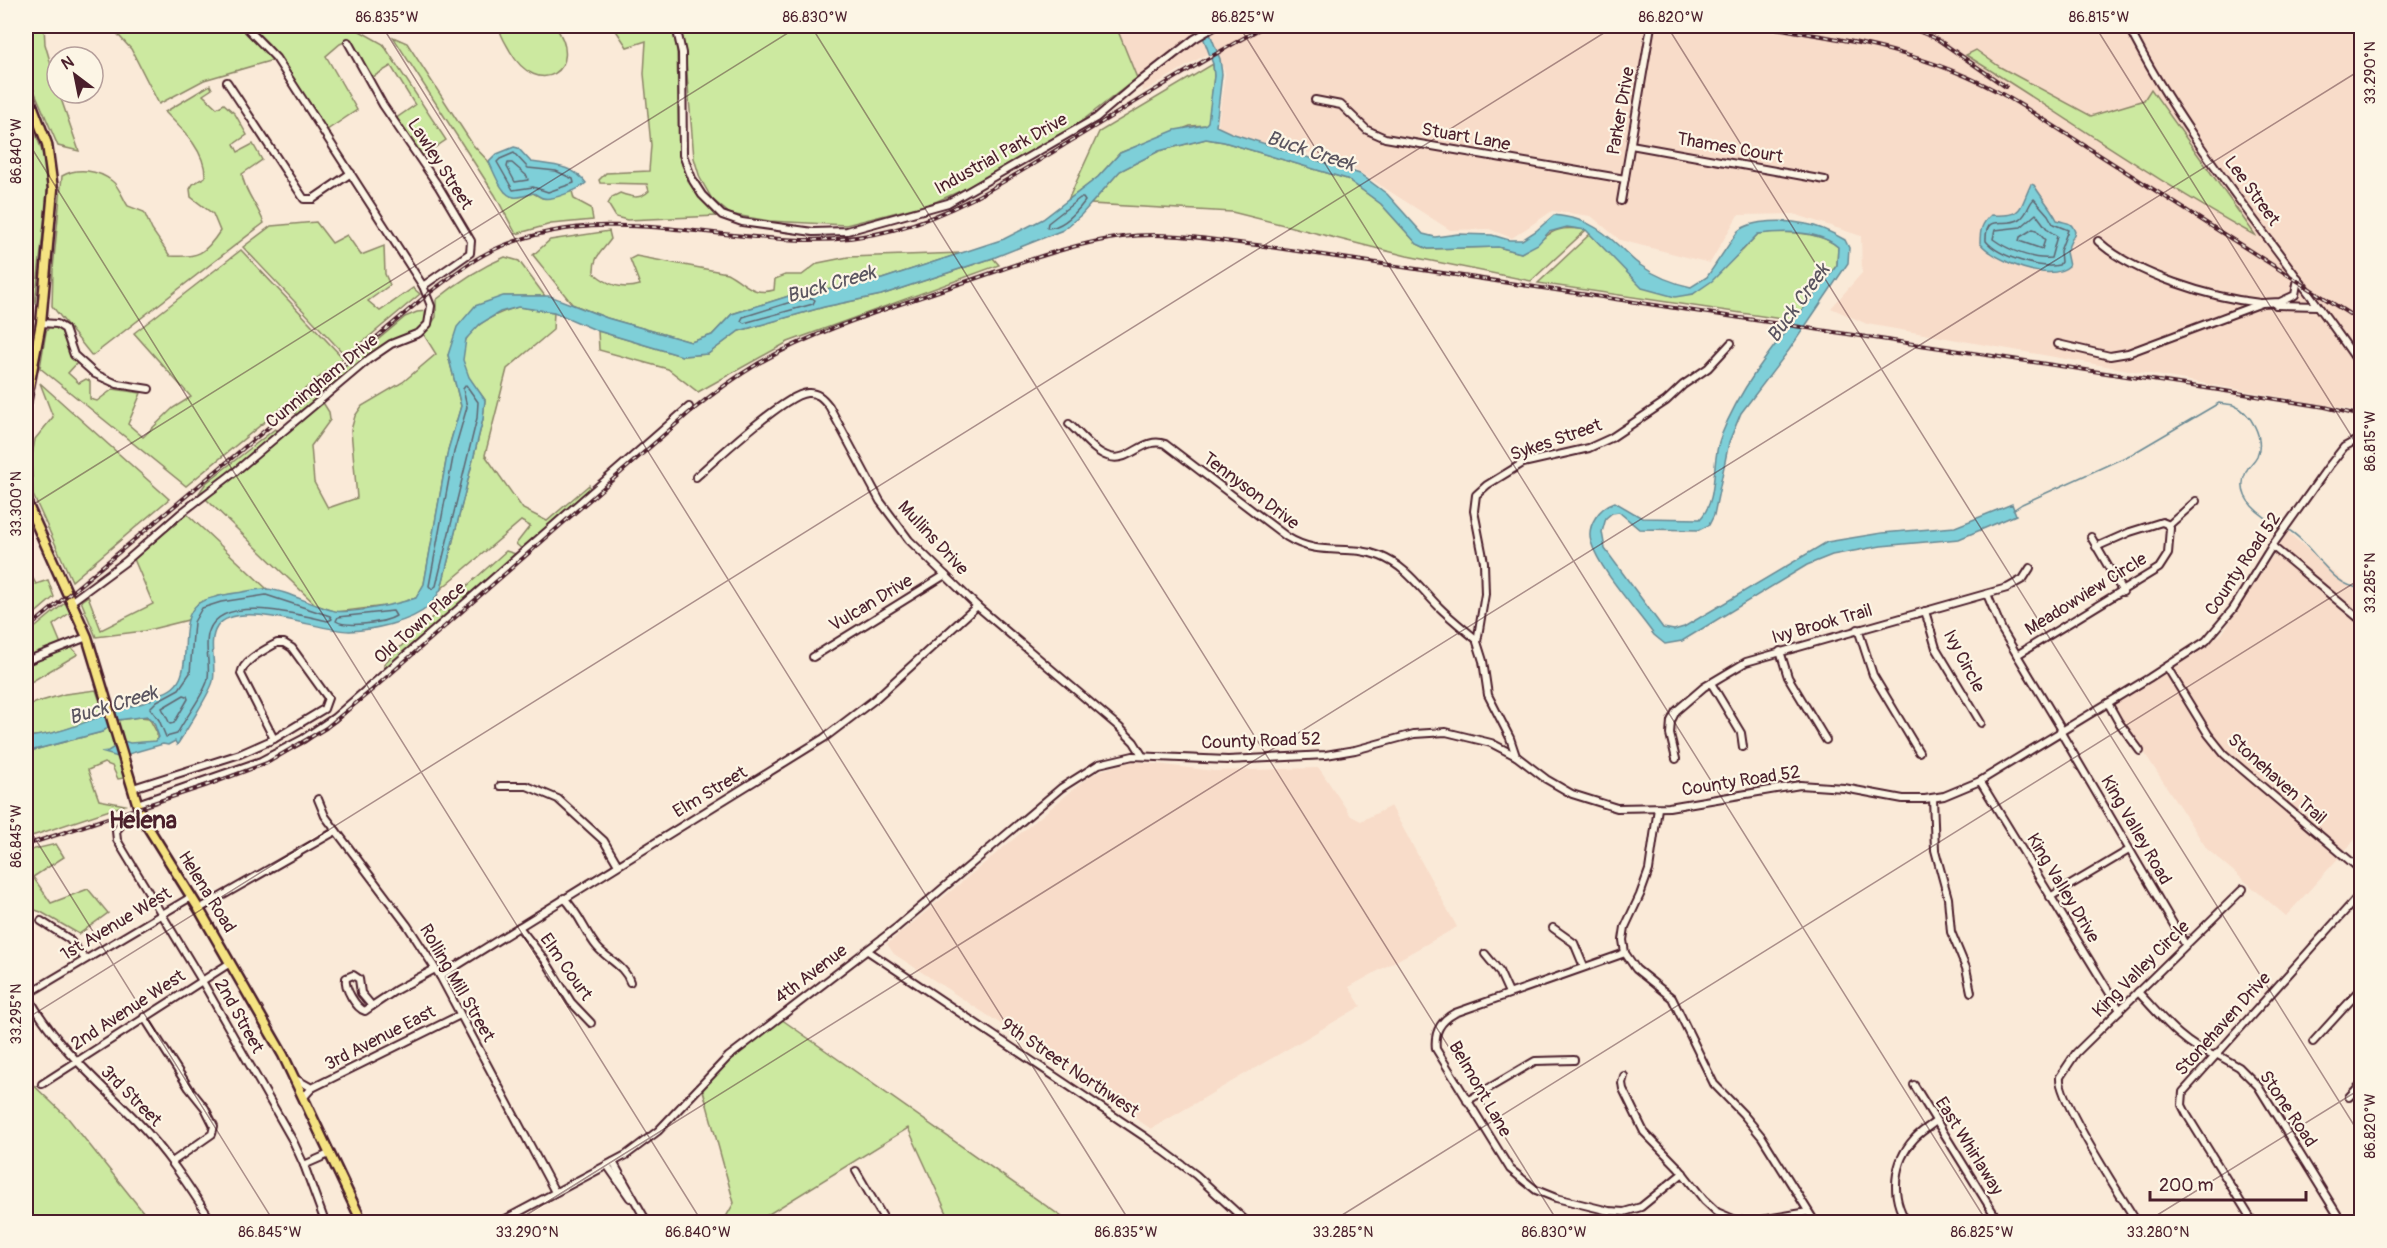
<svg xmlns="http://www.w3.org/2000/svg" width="2387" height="1248" font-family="Pangolin,sans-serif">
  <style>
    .built { fill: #f8dcc9 }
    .green { fill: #cce9a0; stroke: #8b8466; stroke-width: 1.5 }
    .water { fill: #7ecfd8; stroke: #698993; stroke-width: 1.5 }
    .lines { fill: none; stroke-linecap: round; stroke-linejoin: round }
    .shore { stroke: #5f6570; stroke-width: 1.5 }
    .stream { stroke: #698993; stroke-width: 1.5 }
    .minor-casing { stroke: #4a1f2b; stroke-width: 10 }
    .major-casing { stroke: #4a1f2b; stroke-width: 13 }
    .minor { stroke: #fcf5e5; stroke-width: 6 }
    .major { stroke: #f5e382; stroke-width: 8 }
    .rail-casing { stroke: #4a1f2b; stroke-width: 4 }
    .rail { stroke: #fcf5e5; stroke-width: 1.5; stroke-dasharray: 4.5; stroke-linecap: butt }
    .ticks { fill: none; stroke: #4a1f2b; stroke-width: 1.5; stroke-opacity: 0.45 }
    .labels { text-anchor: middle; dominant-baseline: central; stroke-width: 4.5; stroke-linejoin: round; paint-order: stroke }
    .street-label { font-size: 18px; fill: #4a1f2b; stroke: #fcf5e5 }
    .water-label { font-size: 20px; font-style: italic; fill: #5a545f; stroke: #fcf5e5 }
    .district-label { font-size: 24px; font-weight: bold; fill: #4a1f2b; stroke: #fcf5e5 }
    .neatline { fill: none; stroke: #4a1f2b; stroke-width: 2 }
    .ticks-label { font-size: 15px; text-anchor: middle; fill: #4a1f2b }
  </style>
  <rect width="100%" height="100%" fill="#faead8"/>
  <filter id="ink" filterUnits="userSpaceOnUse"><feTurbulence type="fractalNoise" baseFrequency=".0167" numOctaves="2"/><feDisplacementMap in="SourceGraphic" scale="12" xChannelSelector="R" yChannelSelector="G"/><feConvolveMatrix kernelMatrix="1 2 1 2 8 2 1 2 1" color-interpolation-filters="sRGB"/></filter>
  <g filter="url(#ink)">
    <g class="built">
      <path d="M1116,26H2361V411L1867,324L1831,308L1862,273L1861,236L1794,214L1738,215L1710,263L1620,240L1591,216L1552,211L1512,238L1489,229L1450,230L1341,160L1217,132L1225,73L1215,49L1143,92Z"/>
      <path d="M2288,532L2348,585L2361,586V833L2286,916L2207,849L2112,703L2222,634Z"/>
      <path d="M1132,761L1214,771L1319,768L1351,816L1361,821L1391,806L1457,927L1349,987L1361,1006L1151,1129L1007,1028L894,954L887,944L1087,778L1102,770Z"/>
    </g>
    <g class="green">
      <path d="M26,26H44L45,44L57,85V93H59L79,151L58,146L27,74Z"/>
      <path d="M110,26H240L265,48L273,60L204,80L159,104L131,49Z"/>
      <path d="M250,26H351L383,44L446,140L421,157L395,119L415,105L391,66L373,77L349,40L340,44L326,56L357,110L327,130L269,44Z"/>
      <path d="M499,26H555C587,69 538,101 510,51C505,42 500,35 499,26Z"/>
      <path d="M613,26H672L677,51L679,147L682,165L692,186L716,216L627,220L616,217L608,204L612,197L620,193C631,197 640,200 649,191L647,184L600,183L599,180L606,173L649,171L651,145L644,74L646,41L627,47Z"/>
      <path d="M680,26H1116L1137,78L1078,124L967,188L933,203L846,225L769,221L730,214L712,199L700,178L694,158L685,50Z"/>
      <path d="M393,37L407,43L473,145L489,162L505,192L514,197L533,193L542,198H549L572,191L574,199L591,208L593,220L551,224L516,234L495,195Z"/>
      <path d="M1976,50L2000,67L2091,116L2144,100L2151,89L2256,236C2156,181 2063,115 1966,55Z"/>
      <path d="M1213,64L1214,76L1209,121L1206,125L1190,126L1120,153L1098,177L1068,200L1099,132Z"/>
      <path d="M210,85L212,89L203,95L217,108L224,104L235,114L247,135L234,144L238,152L253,144L262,160L242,174C244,191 258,206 264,223L92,356L52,306L53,269L62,176C77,167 98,170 112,181C119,186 123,199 128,206L144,212L152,230L170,256C198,258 205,254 220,231L213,214L191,197L190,189L193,184L205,177C206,151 182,129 165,112Z"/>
      <path d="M26,107L42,151L49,181L35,303H26Z"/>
      <path d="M1206,139L1224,142L1347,179L1381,204L1417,244L1428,249L1498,247L1521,253C1550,237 1549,224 1586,230L1531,281L1407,256L1232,212L1091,204L1120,171L1159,151Z"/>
      <path d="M316,222L332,243L347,235L361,255L384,246L385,274L390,285L368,301L380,311L413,288L420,294L346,356L243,247L271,226Z"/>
      <path d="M609,231L611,239C602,252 593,256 594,273C608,285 621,290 640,285L630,259L636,256L727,273C746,283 752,296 774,290L775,279L785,275H802L818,263L848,257L962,253L882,279L792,295L732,314L712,335L691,342L607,318L572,304L533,255L550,240Z"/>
      <path d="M1768,232C1791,233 1820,231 1838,247L1837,265L1795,321L1538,283L1590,234L1610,253L1693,294L1743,250L1758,234Z"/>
      <path d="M241,250L343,358L186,486L40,368L46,332L49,327L59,326L66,339L69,351L78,362L68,373L79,383L86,379L90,381V399L97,401L113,389L141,393L128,424L143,437L173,408L191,397L134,333Z"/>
      <path d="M505,257L519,261L545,296H504L448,355L461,406L448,450L424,584L416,598L393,605L337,612L316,605L206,499L322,401L329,412L330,420L311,446L314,482L328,508L357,498L351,430L355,416L362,406L403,382L436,354L424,335L436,317V300C458,282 479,268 505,257Z"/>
      <path d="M993,258L999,265L788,342L698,392L668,369L599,350L598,331L682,356L708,354L739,331L824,307L881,295Z"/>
      <path d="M518,307L554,312L553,330L507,369L485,455L523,509L547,521L589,485L590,489L523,550L516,544L530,526L521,521L441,589L483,419L485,400C477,388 466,377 463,363C456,330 494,314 518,307Z"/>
      <path d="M427,311L425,323L419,330L374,351L297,414L293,411L405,317L417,312Z"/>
      <path d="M40,383L169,499L72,581L33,495L31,461L35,439L53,417Z"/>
      <path d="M275,429L279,431L202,495L199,493L206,483Z"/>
      <path d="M187,514L267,589L219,596L198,603L188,620L144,631L96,637L81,601L88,596L101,630L153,604L134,559Z"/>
      <path d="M506,551L516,554L384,672V664L410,637Z"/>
      <path d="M26,566L36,584L48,580L54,597L26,621Z"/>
      <path d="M66,602L71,612L53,625L61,644L26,659V635Z"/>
      <path d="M71,647L78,654L26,685V664Z"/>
      <path d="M96,690L105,716C79,726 53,735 26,737V693L31,704L65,694Z"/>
      <path d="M140,717L149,718L157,733V741L119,759L124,778L118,779L112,766L104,763L88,770L99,800L125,805L26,838V752L102,732L118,720Z"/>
      <path d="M56,844L64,857L33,877L51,903L88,889L108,913L79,934L41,912L26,907V851Z"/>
      <path d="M781,1019L1069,1222H951L908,1128L756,1222H723L734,1203L702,1087L729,1060Z"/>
      <path d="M26,1078L68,1118L148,1218L173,1222H26Z"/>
    </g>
    <g class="water">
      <path d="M1199,26H1207L1220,59L1222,74L1216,126L1231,133L1360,174L1387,194L1423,234L1435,237L1458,234L1492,235L1509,240H1522L1536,231L1554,215C1582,218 1598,226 1619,246C1626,252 1632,260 1640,265C1654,275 1673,283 1691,287L1707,277L1738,231C1752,219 1788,220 1806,224C1819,226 1833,233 1845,240L1849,248L1848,263L1789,350L1741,413L1729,442L1714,515L1709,525L1699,530L1639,529L1619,512L1612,513L1606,518L1602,532L1605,549L1663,628L1674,630L1684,627L1827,542L1882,533L1955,527L2012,504L2016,515L1959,539L1881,546L1832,555L1807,565L1682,641L1665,644L1654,635C1636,609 1600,571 1591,542C1586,525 1600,507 1615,502L1642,518L1700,519C1720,498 1710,462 1721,436C1746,372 1797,320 1837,265L1838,247C1819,230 1783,231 1758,234L1712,281L1693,294L1675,297L1642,288L1586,230L1567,227L1549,232L1538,244L1521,253L1498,247L1428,249L1417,244L1381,204L1347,179L1224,142L1206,139L1159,151L1120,171L1081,215L1063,230L993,258L881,295L824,307L739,331L708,354L682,356L598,331L554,312L518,307L500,312L480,324L466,339L463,360L469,377L485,400L483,419L441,589C437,595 433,603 428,607C411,622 372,630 350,631C322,632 237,597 217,627C207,642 217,665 213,681C212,689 183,736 177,745L175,741L168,745L163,744L118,757L101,752L108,751L124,741L130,743L156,741L159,737L154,723L147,716L118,720L102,732L26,752V737C58,735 85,722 115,711C127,707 139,705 151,700L152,695C207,690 169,624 199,603C206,598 220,596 229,594C241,593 254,589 265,589C284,589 315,607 335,611C352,614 398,604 416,598L424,584L448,450L461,406L448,355L457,327L475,306L503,296H550L607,318L691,342L712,335L732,314L792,295L882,279L1004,239L1043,219L1098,177L1120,153L1175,130L1205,125L1208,122L1214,76L1213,64Z"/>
      <path d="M514,147L518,148L531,162C550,165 574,165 586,183C580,189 552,201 543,198C539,197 537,194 533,193C528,195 520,198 514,197C502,196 494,172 489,162L497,154Z"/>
      <path d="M2031,184L2034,185C2041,197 2051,208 2057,220C2066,224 2071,220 2075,232L2066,252L2069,266C2050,284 1994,261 1980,243C1980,231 1981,224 1991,215C2023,217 2019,210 2031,184Z"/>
    </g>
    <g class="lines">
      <g class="shore">
        <path d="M514,153L528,168L556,171L573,179L574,183L548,192L533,187L513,190L497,162L500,159Z"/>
        <path d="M508,163H512L527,176L528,180L515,182L507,167Z"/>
        <path d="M1080,198H1083L1085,201C1076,213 1062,228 1047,228L1048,223Z"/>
        <path d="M2034,199L2048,215L2053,224L2068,230L2060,251L2061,262L2059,265C2040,269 1999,257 1986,241C1985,211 2004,229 2020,219C2028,214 2028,204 2034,199Z"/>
        <path d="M2036,214L2048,230L2057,236L2051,258C2033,260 2008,250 1993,239L1995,230L2021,227Z"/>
        <path d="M2033,229L2036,230L2045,240L2042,249L2019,241L2020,237Z"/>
        <path d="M812,298L815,300L813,304L744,323L741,321L743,317L794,301Z"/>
        <path d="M466,385L478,402L477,418L436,586L432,589L429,586L454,452L467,407L463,389Z"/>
        <path d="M266,595L330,616L332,619L328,621C300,615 222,593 209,631C203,647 212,667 207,682C201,699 185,718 177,734L166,737L159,720L150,708L157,701L179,689L190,673L194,622L202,608L221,602Z"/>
        <path d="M393,611L396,616C385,623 346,628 336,621L338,617Z"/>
        <path d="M184,695L187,696L188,699L174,723L170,724L162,708Z"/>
      </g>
      <g class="stream">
        <path d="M2013,510L2022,504L2132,454L2219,403C2223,404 2229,404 2233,405C2251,412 2265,438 2257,456C2254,462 2248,466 2246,472C2233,499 2263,518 2283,527"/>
        <path d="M2287,529C2313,543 2330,588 2362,588"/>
      </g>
      <defs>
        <g id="minor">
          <path d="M676,26L682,53L683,155L693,181L702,195L722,215L742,222L813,232L847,231L948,203L1096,118L1135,85L1194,39L1216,26"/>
          <path d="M2128,26C2190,150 2285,253 2362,368"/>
          <path d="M348,42L383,105L439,187L471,241L470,253L423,286"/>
          <path d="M227,82L304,199H313L351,173"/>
          <path d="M1315,100L1341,105L1367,130L1385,138L1625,179"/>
          <path d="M1631,145L1825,180"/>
          <path d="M1621,201L1651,26"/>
          <path d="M2098,241C2133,274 2212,298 2260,303"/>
          <path d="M2276,305L2317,306"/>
          <path d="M41,323L57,324L65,329L74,355L95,374L117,384L149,389"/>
          <path d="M2058,344L2110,356L2128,353L2262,303L2280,302L2295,295L2298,278"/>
          <path d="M1069,424C1081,434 1094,453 1110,457C1131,462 1144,436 1165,444L1287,537C1321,558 1346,543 1380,556C1406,566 1420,588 1439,607C1451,619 1464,629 1477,640"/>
          <path d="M696,477C715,460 786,394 807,393C817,392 823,398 829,406L880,501L909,540L977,606L1119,727L1134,742L1142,755"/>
          <path d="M2168,526L2196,501"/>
          <path d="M2091,537L2123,592"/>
          <path d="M2272,546L2362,621"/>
          <path d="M1987,594L2002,630L2062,730"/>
          <path d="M72,601L125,562L180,514L236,471L369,359L391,344L419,333L428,324L431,306L423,286L276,58L245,26"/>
          <path d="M1925,611L1936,648L1981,723"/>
          <path d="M1858,629L1873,675L1919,752"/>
          <path d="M277,643H284L292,648L328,698L324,709L274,739L241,674C243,660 265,650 277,643Z"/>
          <path d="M1780,651L1788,677L1826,740"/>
          <path d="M2017,655L2159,568L2168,554L2170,528L2167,524L2162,522L2130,532L2096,547"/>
          <path d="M813,657L945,575"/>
          <path d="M26,661L87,637"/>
          <path d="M2167,667L2208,734L2224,754L2362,871"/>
          <path d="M1711,683L1741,733L1743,747"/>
          <path d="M2108,703L2118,721L2140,751"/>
          <path d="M2060,731L2185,944"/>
          <path d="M1516,756L1510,738L1488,695L1483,661L1477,642L1485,594L1484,562L1474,511L1476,495L1487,485L1523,463L1589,448L1611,438L1666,401L1683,385L1708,368L1731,343"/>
          <path d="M1676,759L1670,734L1671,721L1676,711L1704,687L1746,662L2007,588L2023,579L2030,568"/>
          <path d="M1980,781L2120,1010"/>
          <path d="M500,786H527L558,799L604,841L618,865"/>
          <path d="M133,788L240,754L274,739"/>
          <path d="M1933,798L1935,850L1948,898L1951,932L1966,968L1971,992"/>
          <path d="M318,799L325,816L407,925L440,976L555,1192"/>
          <path d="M137,804L261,761L303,739L334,718L689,407"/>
          <path d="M1658,808L1649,870L1640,895L1625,927L1623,940L1625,953L1636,969L1672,998L1714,1084L1743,1114L1762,1137L1815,1222"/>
          <path d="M141,816L123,823L116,831L117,840L202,981L293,1141L304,1165L325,1222"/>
          <path d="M2050,897L2129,850"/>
          <path d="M564,898C579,913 585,932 597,947C607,959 625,966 630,982"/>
          <path d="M199,909L336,831"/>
          <path d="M41,921L69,939L85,959"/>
          <path d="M519,927L545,960L571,1002L591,1023"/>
          <path d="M1553,928L1574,943L1584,967"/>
          <path d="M868,951L1145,1137L1196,1175L1247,1222"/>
          <path d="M1625,953L1455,1013C1440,1021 1434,1032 1436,1049L1510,1169L1536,1190L1556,1198L1609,1211L1624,1212L1641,1207L1683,1173"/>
          <path d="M1485,954L1499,971L1509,993"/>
          <path d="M353,975L359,979L361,993L372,1006L365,1011C356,1008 344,988 346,978Z"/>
          <path d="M440,976L824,738L874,700L977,606"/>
          <path d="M26,992C52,1043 96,1079 136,1120C166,1151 189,1186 212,1222"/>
          <path d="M2138,992C2161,1016 2182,1044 2214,1056"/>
          <path d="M26,995L191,897"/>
          <path d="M372,1006L396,990L435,969"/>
          <path d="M144,1017L189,1088L205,1108L214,1126L212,1134L172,1162"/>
          <path d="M2313,1042L2362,988"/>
          <path d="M2216,1054L2239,1067L2258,1086L2342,1222"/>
          <path d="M1624,1076L1622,1083L1623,1089L1644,1132L1678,1167L1704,1200L1717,1212L1736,1220L1749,1222L1808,1212"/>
          <path d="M294,1078L312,1088"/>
          <path d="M42,1084L230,963"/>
          <path d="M1914,1085L1999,1222"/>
          <path d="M304,1097L312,1088L460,1015"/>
          <path d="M2349,1097L2362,1083"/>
          <path d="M1467,1101L1535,1061L1574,1060"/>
          <path d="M613,1162L647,1222"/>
          <path d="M304,1165L329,1154"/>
          <path d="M607,1165L630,1198"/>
          <path d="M856,1171L886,1222"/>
          <path d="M500,1222L626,1155L658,1131L728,1057L896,928L1061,788L1099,764L1133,756L1228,760L1326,755L1355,750L1414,734L1446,732L1491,743L1516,756L1546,779L1572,794L1617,808L1669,807L1800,785L1844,788L1903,799H1925L1944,796L1980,781L2149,678L2206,641L2233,609L2272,546L2329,466L2344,447L2362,437"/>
          <path d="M1907,1222C1890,1197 1893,1162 1914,1139C1920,1132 1929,1127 1936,1121"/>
          <path d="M2137,1222C2123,1200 2057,1098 2060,1077L2076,1053L2243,889"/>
          <path d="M2253,1222L2187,1115L2182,1105L2183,1092L2362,892"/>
        </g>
        <g id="major">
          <path d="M26,89L47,144L53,189L41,323L26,403"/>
          <path d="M26,501L87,637L141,816L199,909L283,1055L362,1222"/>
        </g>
      </defs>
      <use href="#minor" class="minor-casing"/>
      <use href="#major" class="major-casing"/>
      <use href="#minor" class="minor"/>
      <use href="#major" class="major"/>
      <defs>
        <g id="rail">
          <path d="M1763,26C1859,42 1940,54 2024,107L2362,322"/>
          <path d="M1906,26L1937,39L2006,87"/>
          <path d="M26,630L428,294C451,277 473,258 500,247C631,192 760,265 893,230C955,214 1007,180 1061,147C1129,106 1196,64 1265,26"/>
          <path d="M26,845L205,786L267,763L326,728L372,690L689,413C711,395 734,378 759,363C823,327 896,306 965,282C1016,265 1068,244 1122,237C1168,231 1212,240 1257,245L2225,391L2325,407L2362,416"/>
        </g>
      </defs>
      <use href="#rail" class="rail-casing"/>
      <use href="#rail" class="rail"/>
    </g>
  </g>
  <path class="ticks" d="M382,26L1130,1222M811,26L1558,1222M1239,26L1987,1222M1667,26L2362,1138M2095,26L2362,453M26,139L702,1222M26,509L799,26M26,824L274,1222M26,1019L1615,26M515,1222L2362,69M1331,1222L2362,578M2146,1222L2362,1088"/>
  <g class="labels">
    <g class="street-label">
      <text transform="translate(1621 111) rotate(-80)">Parker Drive</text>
      <text transform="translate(1466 137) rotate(10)">Stuart Lane</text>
      <text transform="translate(1730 148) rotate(10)">Thames Court</text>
      <text transform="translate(1001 154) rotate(-29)">Industrial Park Drive</text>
      <text transform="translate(440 164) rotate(57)">Lawley Street</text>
      <text transform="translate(2252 191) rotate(54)">Lee Street</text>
      <text transform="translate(322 381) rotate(-39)">Cunningham Drive</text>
      <text transform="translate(1556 440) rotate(-19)">Sykes Street</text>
      <text transform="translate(1251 491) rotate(37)">Tennyson Drive</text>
      <text transform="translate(933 538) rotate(47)">Mullins Drive</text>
      <text transform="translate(2243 564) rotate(-56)">County Road 52</text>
      <text transform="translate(2086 594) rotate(-32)">Meadowview Circle</text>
      <text transform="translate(871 603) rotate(-31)">Vulcan Drive</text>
      <text transform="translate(420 623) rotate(-41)">Old Town Place</text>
      <text transform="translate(1822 624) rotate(-16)">Ivy Brook Trail</text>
      <text transform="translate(1964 661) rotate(62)">Ivy Circle</text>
      <text transform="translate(1261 741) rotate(-2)">County Road 52</text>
      <text transform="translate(2277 779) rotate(42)">Stonehaven Trail</text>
      <text transform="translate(1741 781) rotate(-9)">County Road 52</text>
      <text transform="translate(710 792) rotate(-31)">Elm Street</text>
      <text transform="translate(2136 830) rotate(60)">King Valley Road</text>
      <text transform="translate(2063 888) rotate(59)">King Valley Drive</text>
      <text transform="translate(207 892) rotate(58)">Helena Road</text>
      <text transform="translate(116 924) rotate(-31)">1st Avenue West</text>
      <text transform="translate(566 967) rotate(55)">Elm Court</text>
      <text transform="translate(2141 969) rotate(-45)">King Valley Circle</text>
      <text transform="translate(811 974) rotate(-37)">4th Avenue</text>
      <text transform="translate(457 983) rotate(60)">Rolling Mill Street</text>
      <text transform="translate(128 1010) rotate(-33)">2nd Avenue West</text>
      <text transform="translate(239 1016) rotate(61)">2nd Street</text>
      <text transform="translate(2223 1024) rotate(-48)">Stonehaven Drive</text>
      <text transform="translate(380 1038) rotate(-27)">3rd Avenue East</text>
      <text transform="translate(1070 1068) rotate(34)">9th Street Northwest</text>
      <text transform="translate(1480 1089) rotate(60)">Belmont Lane</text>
      <text transform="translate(131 1096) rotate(45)">3rd Street</text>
      <text transform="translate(2288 1109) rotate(56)">Stone Road</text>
      <text transform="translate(1969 1146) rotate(58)">East Whirlaway</text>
    </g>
    <g class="water-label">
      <text transform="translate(1311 151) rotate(18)">Buck Creek</text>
      <text transform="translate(831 284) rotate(-16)">Buck Creek</text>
      <text transform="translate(1798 303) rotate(-54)">Buck Creek</text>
      <text transform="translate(113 705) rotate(-17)">Buck Creek</text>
    </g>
    <g class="district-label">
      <text x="143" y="820">Helena</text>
    </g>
  </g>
  <rect width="2387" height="1248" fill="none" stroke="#fcf5e5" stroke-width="66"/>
  <g transform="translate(75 75) rotate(328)"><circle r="28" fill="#fcf5e5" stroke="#b59f9b" stroke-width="1.5"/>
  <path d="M0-4.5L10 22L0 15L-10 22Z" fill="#4a1f2b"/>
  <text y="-9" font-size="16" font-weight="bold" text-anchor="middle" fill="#4a1f2b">N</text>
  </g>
  <path d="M2150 1191v9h156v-9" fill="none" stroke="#4a1f2b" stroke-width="3"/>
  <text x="2159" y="1191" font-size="18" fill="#4a1f2b" stroke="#fcf5e5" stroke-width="4.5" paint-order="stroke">200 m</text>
  <rect x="33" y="33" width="2321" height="1182" class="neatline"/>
  <g class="ticks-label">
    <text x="387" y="22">86.835°W</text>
    <text x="815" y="22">86.830°W</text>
    <text x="1243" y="22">86.825°W</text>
    <text x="1671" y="22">86.820°W</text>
    <text x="2099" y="22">86.815°W</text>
    <text transform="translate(2370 73) rotate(-90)" y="5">33.290°N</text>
    <text transform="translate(16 151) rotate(-90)" y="5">86.840°W</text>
    <text transform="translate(2370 441) rotate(-90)" y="5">86.815°W</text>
    <text transform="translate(16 504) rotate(-90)" y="5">33.300°N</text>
    <text transform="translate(2370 583) rotate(-90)" y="5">33.285°N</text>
    <text transform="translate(16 836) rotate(-90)" y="5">86.845°W</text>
    <text transform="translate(16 1014) rotate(-90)" y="5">33.295°N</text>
    <text transform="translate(2370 1126) rotate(-90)" y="5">86.820°W</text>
    <text x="270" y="1237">86.845°W</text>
    <text x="527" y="1237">33.290°N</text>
    <text x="698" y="1237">86.840°W</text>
    <text x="1126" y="1237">86.835°W</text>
    <text x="1343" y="1237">33.285°N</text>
    <text x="1554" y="1237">86.830°W</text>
    <text x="1982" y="1237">86.825°W</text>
    <text x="2158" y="1237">33.280°N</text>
  </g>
</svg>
